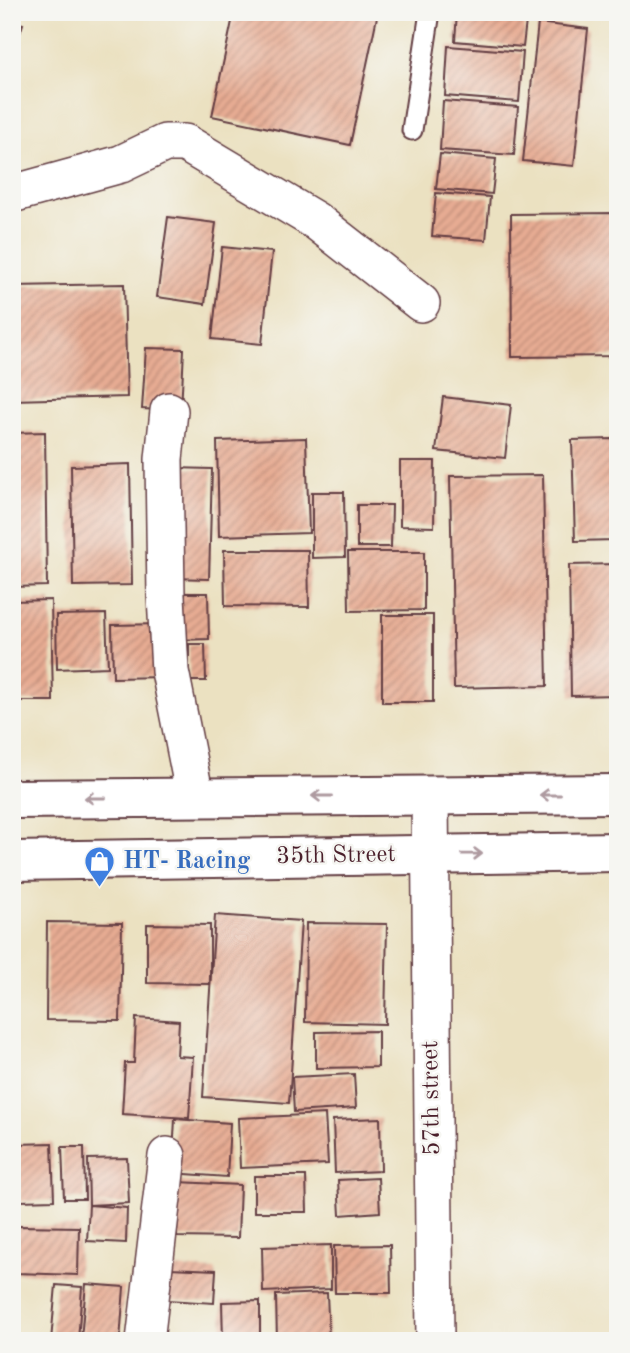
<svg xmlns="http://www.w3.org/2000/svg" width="630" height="1353" font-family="'Old Standard TT',serif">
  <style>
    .building { fill: url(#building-hatch) }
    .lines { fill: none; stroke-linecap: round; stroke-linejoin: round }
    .lane-casing { stroke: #623c42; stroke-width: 23 }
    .street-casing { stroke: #623c42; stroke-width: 40 }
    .primary-casing { stroke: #623c42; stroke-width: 42 }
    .lane { stroke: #fff; stroke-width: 19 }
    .street { stroke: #fff; stroke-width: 37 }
    .primary { stroke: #fff; stroke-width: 38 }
    .oneway { stroke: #ae9aa0 }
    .labels { text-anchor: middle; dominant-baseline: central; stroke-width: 5; stroke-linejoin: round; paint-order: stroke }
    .street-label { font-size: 24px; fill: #4a1f2b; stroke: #f6f6f2 }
    .shop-label { font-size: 24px; font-weight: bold; fill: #366cbe; stroke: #f6f6f2; text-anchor: start }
  </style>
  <defs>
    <pattern id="building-hatch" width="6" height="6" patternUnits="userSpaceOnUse" patternTransform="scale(1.75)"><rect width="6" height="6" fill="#e7ac93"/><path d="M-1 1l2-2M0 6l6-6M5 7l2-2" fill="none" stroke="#bd8b78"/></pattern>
  </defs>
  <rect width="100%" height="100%" fill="#f6f6f2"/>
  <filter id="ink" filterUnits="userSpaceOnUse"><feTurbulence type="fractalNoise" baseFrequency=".0143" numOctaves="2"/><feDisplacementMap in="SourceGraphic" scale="14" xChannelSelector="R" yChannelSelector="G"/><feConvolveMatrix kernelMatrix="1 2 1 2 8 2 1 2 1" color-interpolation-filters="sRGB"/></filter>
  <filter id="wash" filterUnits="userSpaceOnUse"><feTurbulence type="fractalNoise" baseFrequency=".00686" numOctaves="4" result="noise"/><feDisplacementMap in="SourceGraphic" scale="28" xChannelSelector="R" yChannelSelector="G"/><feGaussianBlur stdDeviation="1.57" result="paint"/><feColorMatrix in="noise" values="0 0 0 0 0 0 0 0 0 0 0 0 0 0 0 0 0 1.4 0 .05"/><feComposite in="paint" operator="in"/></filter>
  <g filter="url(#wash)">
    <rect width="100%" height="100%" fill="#ebe1c1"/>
    <g id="blocks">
      <g class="building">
        <path d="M234,12H378L350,145L212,116Z"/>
        <path d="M457,12H527L523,47L455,41Z"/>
        <path d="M12,21L23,24L13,55H12Z"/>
        <path d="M538,23L588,29L574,166L523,161Z"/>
        <path d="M448,46L523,52L519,102L445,96Z"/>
        <path d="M443,101L518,107L514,155L440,150Z"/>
        <path d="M440,154L496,159L492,194L436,189Z"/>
        <path d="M436,193L490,197L486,240L432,236Z"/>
        <path d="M618,213V356L512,357L511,214Z"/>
        <path d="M168,217L216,223L205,304L157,297Z"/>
        <path d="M222,247L272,252L262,344L212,339Z"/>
        <path d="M124,284L127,397L12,400V286Z"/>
        <path d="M146,348L184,349L181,411L142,409Z"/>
        <path d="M443,397L511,405L505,458L436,451Z"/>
        <path d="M45,432L47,586L12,587V433Z"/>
        <path d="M306,438L309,533L219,536L217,441Z"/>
        <path d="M613,439L615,540L575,541L572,440Z"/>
        <path d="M400,461H435L434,527L400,526Z"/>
        <path d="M130,464L132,585L73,586L71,466Z"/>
        <path d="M173,468L212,469L209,579L170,578Z"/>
        <path d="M543,475L547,686L454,688L450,476Z"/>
        <path d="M312,492H344L345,557L312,558Z"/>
        <path d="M357,505H392L391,547H357Z"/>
        <path d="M224,550H308L309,607L225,606Z"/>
        <path d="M348,552H424V610L349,611Z"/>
        <path d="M618,564V695L571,696L569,565Z"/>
        <path d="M173,593H208L209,639L174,640Z"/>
        <path d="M51,600L53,701H13L12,601Z"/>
        <path d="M106,614L108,667L57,669L56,615Z"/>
        <rect x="382" y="615" width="51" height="87"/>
        <path d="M162,624L164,677L113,678L112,625Z"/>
        <path d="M189,644H205L206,681H189Z"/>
        <path d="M215,915L301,921L289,1103L203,1097Z"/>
        <path d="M47,922L122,923L120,1021L46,1020Z"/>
        <path d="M306,923L387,924L385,1024L305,1022Z"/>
        <path d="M147,924L210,925V984L147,983Z"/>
        <path d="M136,1018L179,1021L177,1056L193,1057L189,1118L122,1114L125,1063H134Z"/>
        <path d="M378,1031V1067L316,1068V1032Z"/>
        <path d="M354,1074L356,1108L294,1112L292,1077Z"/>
        <path d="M325,1114L328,1164L240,1168L238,1118Z"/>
        <path d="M380,1118L381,1171L335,1173L333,1120Z"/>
        <path d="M175,1119L230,1123L227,1177L172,1173Z"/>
        <path d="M52,1143L54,1200L20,1201L18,1144Z"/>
        <path d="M62,1147H84L85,1199H64Z"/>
        <path d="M127,1158L129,1203L89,1205L88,1159Z"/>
        <path d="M254,1176H306L307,1212H254Z"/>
        <path d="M378,1178L380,1212L340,1215L338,1180Z"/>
        <path d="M178,1182L240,1185L238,1238L177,1237Z"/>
        <path d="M89,1205L127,1208L126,1243L87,1241Z"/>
        <path d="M17,1226L79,1227L78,1275L16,1273Z"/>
        <path d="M331,1245V1289L263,1292L262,1247Z"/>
        <path d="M390,1245L391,1293H335L334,1246Z"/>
        <path d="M169,1268L216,1270L214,1303L167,1300Z"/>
        <path d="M86,1284L124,1287L120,1341L81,1339Z"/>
        <path d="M56,1285L82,1287L78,1341H51Z"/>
        <path d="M327,1293L329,1341H277L276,1295Z"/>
        <path d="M260,1301V1341H223L222,1302Z"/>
      </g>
    </g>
  </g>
  <g filter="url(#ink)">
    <use href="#blocks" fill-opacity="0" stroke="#623c42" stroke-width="2"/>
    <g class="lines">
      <defs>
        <path id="lane" d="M412,130L430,12"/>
        <g id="street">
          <path d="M12,194L121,164L165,143H185L316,221L421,303"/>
          <path d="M169,411L164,459L166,596L170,671L195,797"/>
          <path d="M430,796L435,1341"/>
          <path d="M145,1341L167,1156"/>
        </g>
        <g id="primary">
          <path d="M12,799L618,794"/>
          <path d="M12,861L618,852"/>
        </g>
      </defs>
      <use href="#lane" class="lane-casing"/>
      <use href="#street" class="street-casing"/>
      <use href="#primary" class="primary-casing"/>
      <use href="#lane" class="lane"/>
      <use href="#street" class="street"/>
      <use href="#primary" class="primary"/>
    </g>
    <defs><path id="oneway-shaft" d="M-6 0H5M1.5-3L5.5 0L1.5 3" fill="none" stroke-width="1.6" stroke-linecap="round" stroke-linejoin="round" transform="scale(1.75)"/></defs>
    <g class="oneway">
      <use href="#oneway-shaft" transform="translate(550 795) rotate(180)"/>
      <use href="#oneway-shaft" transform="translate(322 796) rotate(180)"/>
      <use href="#oneway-shaft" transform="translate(95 798) rotate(180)"/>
      <use href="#oneway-shaft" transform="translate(472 854) rotate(-1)"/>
    </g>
  </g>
  <defs>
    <symbol id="shop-pin" viewBox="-11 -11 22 30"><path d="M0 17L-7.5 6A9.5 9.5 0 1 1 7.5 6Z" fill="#3f7fe0" stroke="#f6f6f2"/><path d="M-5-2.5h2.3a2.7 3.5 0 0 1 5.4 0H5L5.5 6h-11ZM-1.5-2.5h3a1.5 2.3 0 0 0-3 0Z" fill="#fff"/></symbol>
  </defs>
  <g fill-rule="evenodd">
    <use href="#shop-pin" x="82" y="844" width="35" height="47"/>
  </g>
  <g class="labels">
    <g class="street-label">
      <text transform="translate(336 856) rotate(-1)">35th Street</text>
      <text transform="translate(432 1098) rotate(-91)">57th street</text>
    </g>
    <g class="shop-label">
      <text x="123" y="862">HT- Racing</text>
    </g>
  </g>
  <rect width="630" height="1353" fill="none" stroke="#f6f6f2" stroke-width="42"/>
</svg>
